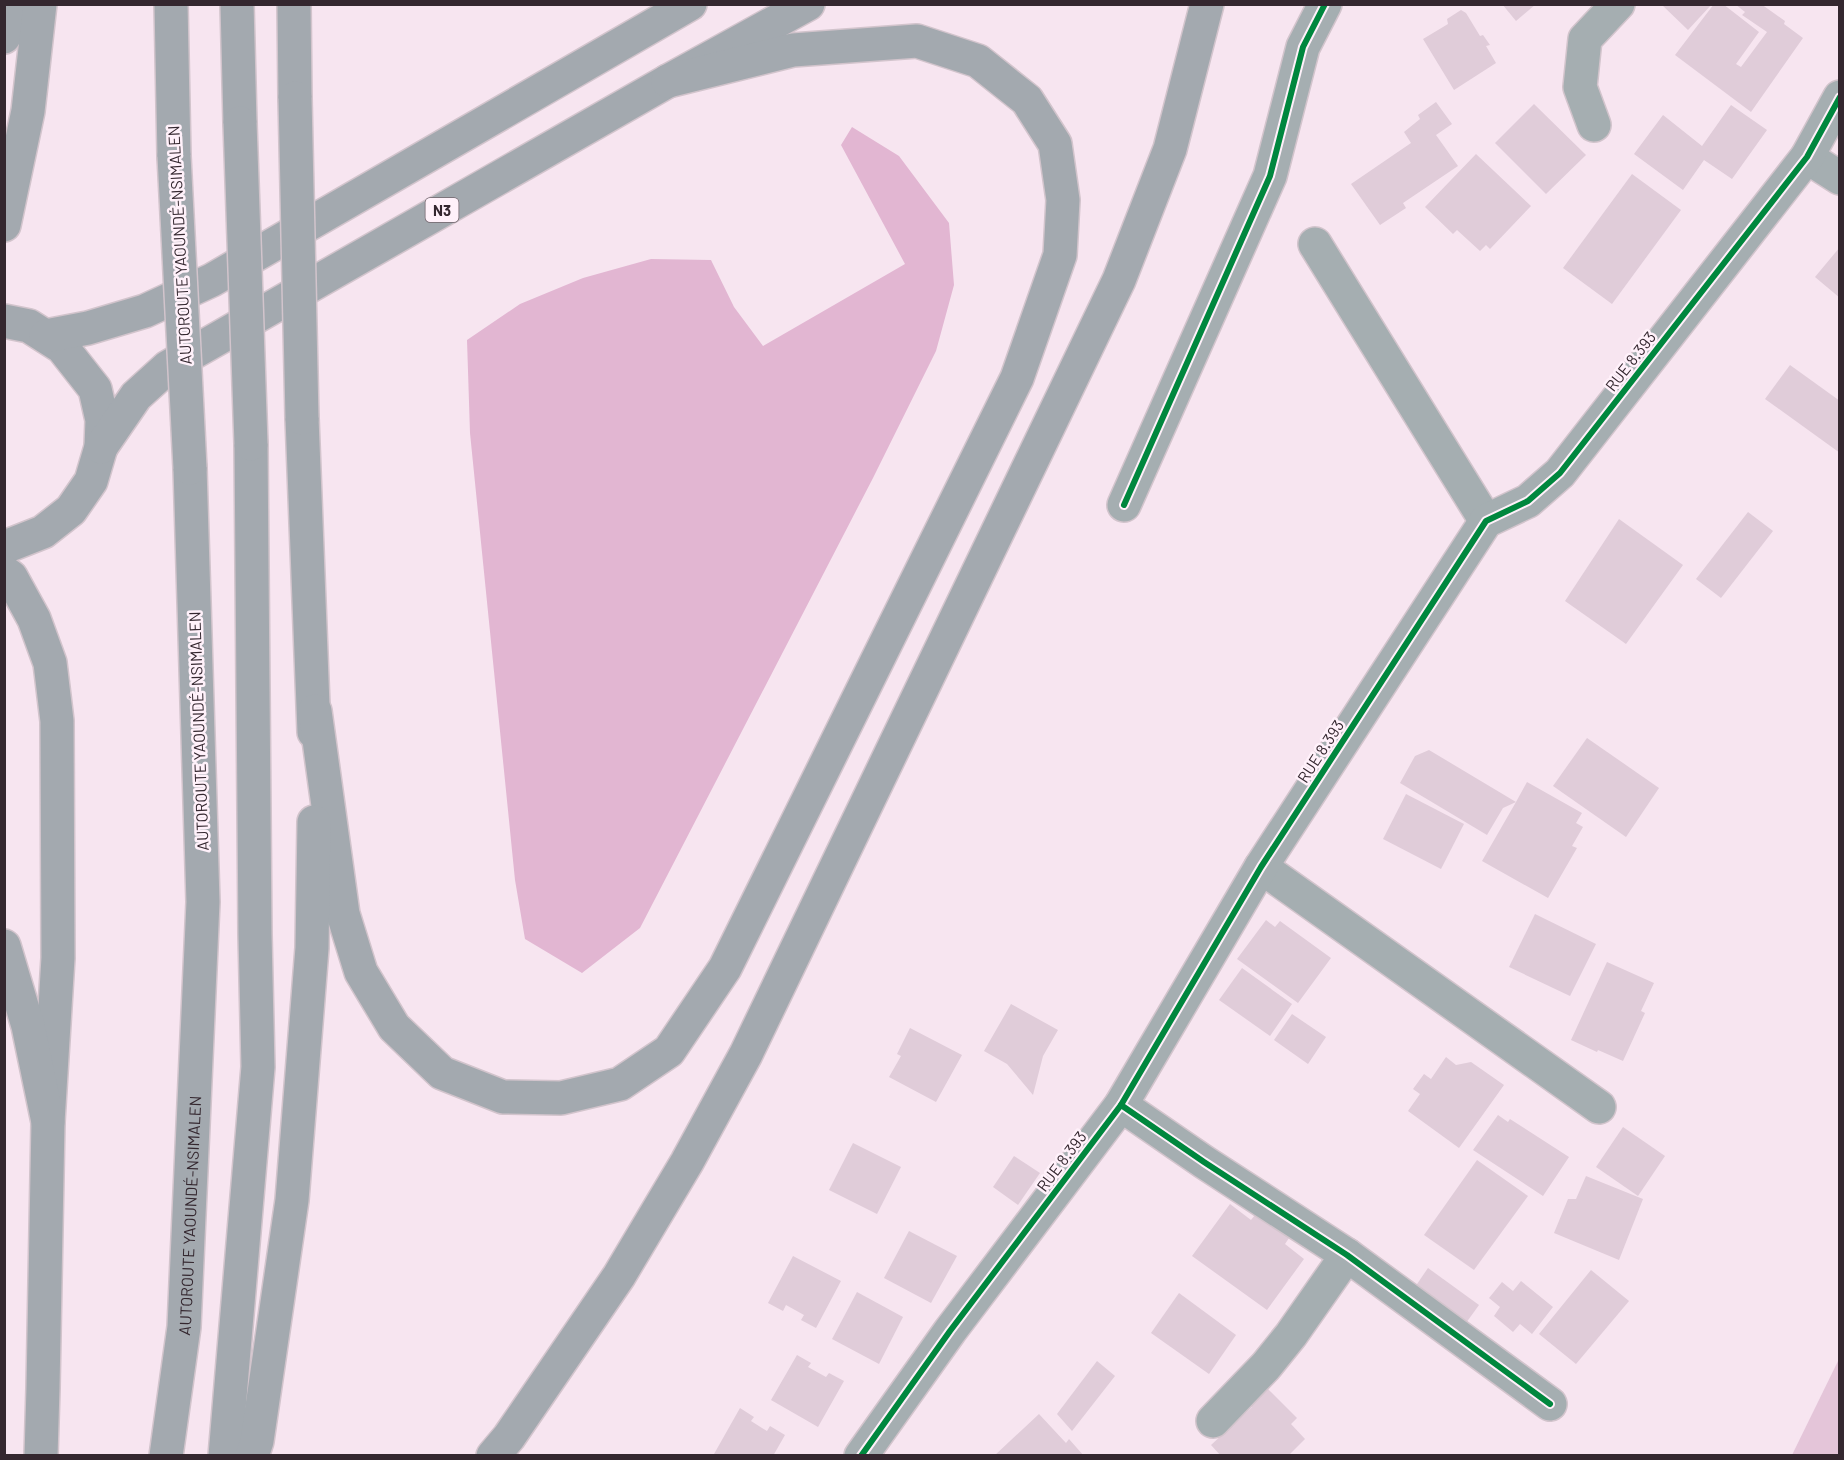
<svg xmlns="http://www.w3.org/2000/svg" width="1844" height="1460" font-family="Barlow,sans-serif">
  <style>
    .green { fill: #e4c5d9 }
    .forest { fill: #e2b6d2 }
    .building { fill: #e0ccd9 }
    .lines { fill: none; stroke-linecap: round; stroke-linejoin: round }
    .minor-casing { stroke: #d2c4cc; stroke-width: 36 }
    .highway-casing { stroke: #d2c4cc; stroke-width: 36 }
    .minor { stroke: #a5aeb1; stroke-width: 33 }
    .highway { stroke: #a3a9af; stroke-width: 33 }
    .highway-bridge-casing { stroke: #d2c4cc; stroke-width: 36; stroke-linecap: butt }
    .highway-bridge { stroke: #a3a9af; stroke-width: 33 }
    .cycleway-casing { stroke: #fff1fa; stroke-width: 10 }
    .cycleway { stroke: #00873e; stroke-width: 6 }
    .labels { text-anchor: middle; dominant-baseline: central; stroke-width: 5; stroke-linejoin: round; paint-order: stroke }
    .shield { fill: #fff1fa; stroke: #71646c; stroke-width: 1.5 }
    .shield-label { font-size: 15px; font-weight: bold; fill: #34272f }
    .street-label { font-size: 16px; fill: #34272f; stroke: #fff1fa }
  </style>
  <rect width="100%" height="100%" fill="#f7e5f0"/>
  <path class="green" d="M1839,1359V1455H1792Z"/>
  <path class="forest" d="M852,127L899,156L949,223L954,285L936,351L873,478L640,928L582,973L525,939L515,880L470,433L467,340L520,304L583,278L651,259L711,260L734,307L763,346L905,264L841,145Z"/>
  <g class="building">
    <path d="M1502,4H1536L1516,21Z"/>
    <path d="M1661,4H1712L1688,30Z"/>
    <path d="M1714,4H1723L1759,32L1736,64L1741,67L1767,32L1742,15L1745,12L1735,4H1761L1785,21L1784,24L1803,38L1751,112L1675,55Z"/>
    <path d="M1461,10L1466,13L1480,36L1483,35L1490,45L1486,46L1496,63L1454,90L1423,39L1448,24L1447,19Z"/>
    <path d="M1436,102L1452,124L1436,135L1458,166L1403,203L1406,208L1380,225L1351,184L1411,143L1404,132L1420,119L1418,115Z"/>
    <path d="M1534,104L1586,155L1546,194L1495,143Z"/>
    <path d="M1731,105L1767,130L1732,179L1704,160L1683,190L1634,154L1663,115L1702,146Z"/>
    <path d="M1476,154L1531,206L1490,249L1486,245L1480,251L1457,230L1453,234L1425,207Z"/>
    <path d="M1632,174L1681,210L1612,304L1563,268Z"/>
    <path d="M1840,247V298L1815,277Z"/>
    <path d="M1790,365L1840,401V453L1765,399Z"/>
    <path d="M1748,512L1773,531L1721,598L1696,579Z"/>
    <path d="M1619,519L1683,565L1626,644L1565,601Z"/>
    <path d="M1587,738L1659,788L1626,837L1553,786Z"/>
    <path d="M1429,750L1516,802L1527,782L1582,813L1576,823L1583,827L1572,846L1577,848L1548,898L1482,861L1516,802L1503,808L1487,835L1400,783L1415,756Z"/>
    <path d="M1406,794L1464,824L1441,869L1383,839Z"/>
    <path d="M1535,914L1596,944L1570,996L1509,967Z"/>
    <path d="M1266,920L1275,927L1280,921L1331,958L1298,1003L1237,959Z"/>
    <path d="M1607,962L1654,983L1641,1011L1645,1013L1623,1061L1598,1050L1597,1052L1571,1040Z"/>
    <path d="M1242,968L1292,1004L1270,1036L1219,1000Z"/>
    <path d="M1011,1004L1058,1030L1043,1056L1033,1095L1007,1064L984,1051Z"/>
    <path d="M1292,1014L1326,1037L1308,1064L1274,1040Z"/>
    <path d="M910,1028L962,1055L936,1102L889,1077L901,1056L897,1054Z"/>
    <path d="M1446,1057L1456,1065L1471,1062L1504,1085L1459,1148L1408,1111L1420,1094L1413,1089L1424,1074L1431,1079Z"/>
    <path d="M1498,1115L1508,1122L1510,1119L1569,1157L1543,1196L1473,1150Z"/>
    <path d="M1623,1127L1665,1156L1638,1196L1596,1167Z"/>
    <path d="M853,1143L901,1167L877,1214L829,1190Z"/>
    <path d="M1014,1156L1040,1173L1018,1205L993,1187Z"/>
    <path d="M1477,1160L1528,1196L1474,1270L1424,1235Z"/>
    <path d="M1586,1176L1643,1199L1619,1260L1554,1233L1568,1199H1576Z"/>
    <path d="M1230,1204L1251,1220L1258,1211L1291,1235L1285,1244L1304,1259L1267,1310L1192,1256Z"/>
    <path d="M909,1231L957,1256L931,1303L884,1278Z"/>
    <path d="M793,1256L841,1281L816,1328L801,1320L804,1315L786,1305L783,1311L768,1303Z"/>
    <path d="M1428,1268L1479,1305L1466,1323L1415,1287Z"/>
    <path d="M1591,1270L1629,1301L1576,1364L1539,1334Z"/>
    <path d="M1521,1281L1553,1307L1532,1334L1520,1324L1513,1332L1494,1316L1500,1307L1489,1298L1502,1282L1513,1291Z"/>
    <path d="M857,1292L903,1317L879,1364L832,1339Z"/>
    <path d="M1179,1293L1236,1335L1209,1374L1151,1333Z"/>
    <path d="M797,1355L811,1363L808,1367L826,1377L829,1373L844,1381L818,1427L771,1400Z"/>
    <path d="M1097,1361L1115,1376L1072,1431L1057,1414Z"/>
    <path d="M1266,1387L1297,1418L1291,1424L1305,1439L1288,1456H1221L1211,1445L1252,1407L1249,1404Z"/>
    <path d="M740,1408L754,1417L751,1421L767,1431L770,1426L785,1435L773,1456H717L714,1454Z"/>
    <path d="M1039,1414L1066,1443L1069,1439L1084,1456H994Z"/>
  </g>
  <g class="lines">
    <defs>
      <g id="minor">
        <path d="M1594,125L1580,87L1585,39L1618,4"/>
        <path d="M1807,157L1840,178"/>
        <path d="M1315,244L1486,521"/>
        <path d="M1124,505L1270,176L1303,47L1325,4"/>
        <path d="M1261,867L1599,1107"/>
        <path d="M1121,1105L1204,1162L1347,1255L1550,1404"/>
        <path d="M1213,1421L1266,1366L1291,1335L1347,1255"/>
        <path d="M861,1456L950,1331L1121,1105L1261,867L1486,521L1528,501L1560,473L1807,157L1840,97"/>
      </g>
      <g id="highway">
        <path d="M171,4L174,156"/>
        <path d="M237,4L240,123"/>
        <path d="M294,4L295,98"/>
        <path d="M4,37L21,4"/>
        <path d="M4,225L28,111L40,4"/>
        <path d="M4,321L29,326L62,347L95,389L102,420L101,447L91,481L71,510L43,532L10,545H4"/>
        <path d="M46,336L88,328L145,311L212,280L690,4"/>
        <path d="M302,418L314,732"/>
        <path d="M101,447L136,396L168,367L668,81L808,4"/>
        <path d="M4,572L11,577L34,619L50,663L57,721L58,958L48,1122"/>
        <path d="M315,711L343,914L361,972L394,1027L442,1073L503,1097L561,1098L620,1084L669,1051L725,968L1017,378L1060,255L1063,200L1055,144L1027,100L978,61L917,41L793,50L668,81"/>
        <path d="M4,946L28,1026L48,1122L43,1388L41,1456"/>
        <path id="s1" d="M166,1456L184,1327L203,902L190,468"/>
        <path d="M225,1456L258,1067L255,935L251,444"/>
        <path d="M252,1456L257,1441L292,1200L312,948L314,822"/>
        <path d="M493,1456L509,1437L619,1276L687,1162L746,1054L1119,280L1170,149L1207,4"/>
      </g>
    </defs>
    <use href="#minor" class="minor-casing"/>
    <use href="#highway" class="highway-casing"/>
    <use href="#minor" class="minor"/>
    <use href="#highway" class="highway"/>
    <defs>
      <g id="highway-bridge">
        <path d="M295,98L302,418"/>
        <path d="M240,123L251,444"/>
        <path d="M174,156L190,468"/>
      </g>
    </defs>
    <use href="#highway-bridge" class="highway-bridge-casing"/>
    <use href="#highway-bridge" class="highway-bridge"/>
    <defs>
      <g id="cycleway">
        <path d="M1124,505L1270,176L1303,47L1325,4"/>
        <path d="M1121,1105L1204,1162L1347,1255L1550,1404"/>
        <path d="M861,1456L950,1331L1121,1105L1261,867L1486,521L1528,501L1560,473L1807,157L1840,97"/>
      </g>
    </defs>
    <use href="#cycleway" class="cycleway-casing"/>
    <use href="#cycleway" class="cycleway"/>
  </g>
  <g class="labels">
    <rect class="shield" x="425.5" y="198" width="33" height="24" rx="4.5"/>
    <g class="shield-label">
      <text x="442" y="210">N3</text>
    </g>
    <g class="street-label">
      <text transform="translate(179 245) rotate(-93)">AUTOROUTE YAOUNDÉ-NSIMALEN</text>
      <text transform="translate(1630 361) rotate(-52)">RUE 8.393</text>
      <text transform="translate(198 731) rotate(-92)">AUTOROUTE YAOUNDÉ-NSIMALEN</text>
      <text transform="translate(1320 751) rotate(-57)">RUE 8.393</text>
      <text transform="translate(1061 1161) rotate(-53)">RUE 8.393</text>
      <text stroke="none"><textPath href="#s1" startOffset="242">AUTOROUTE YAOUNDÉ-NSIMALEN</textPath></text>
    </g>
  </g>
  <rect width="1844" height="1460" fill="none" stroke="#34272f" stroke-width="12"/>
</svg>
